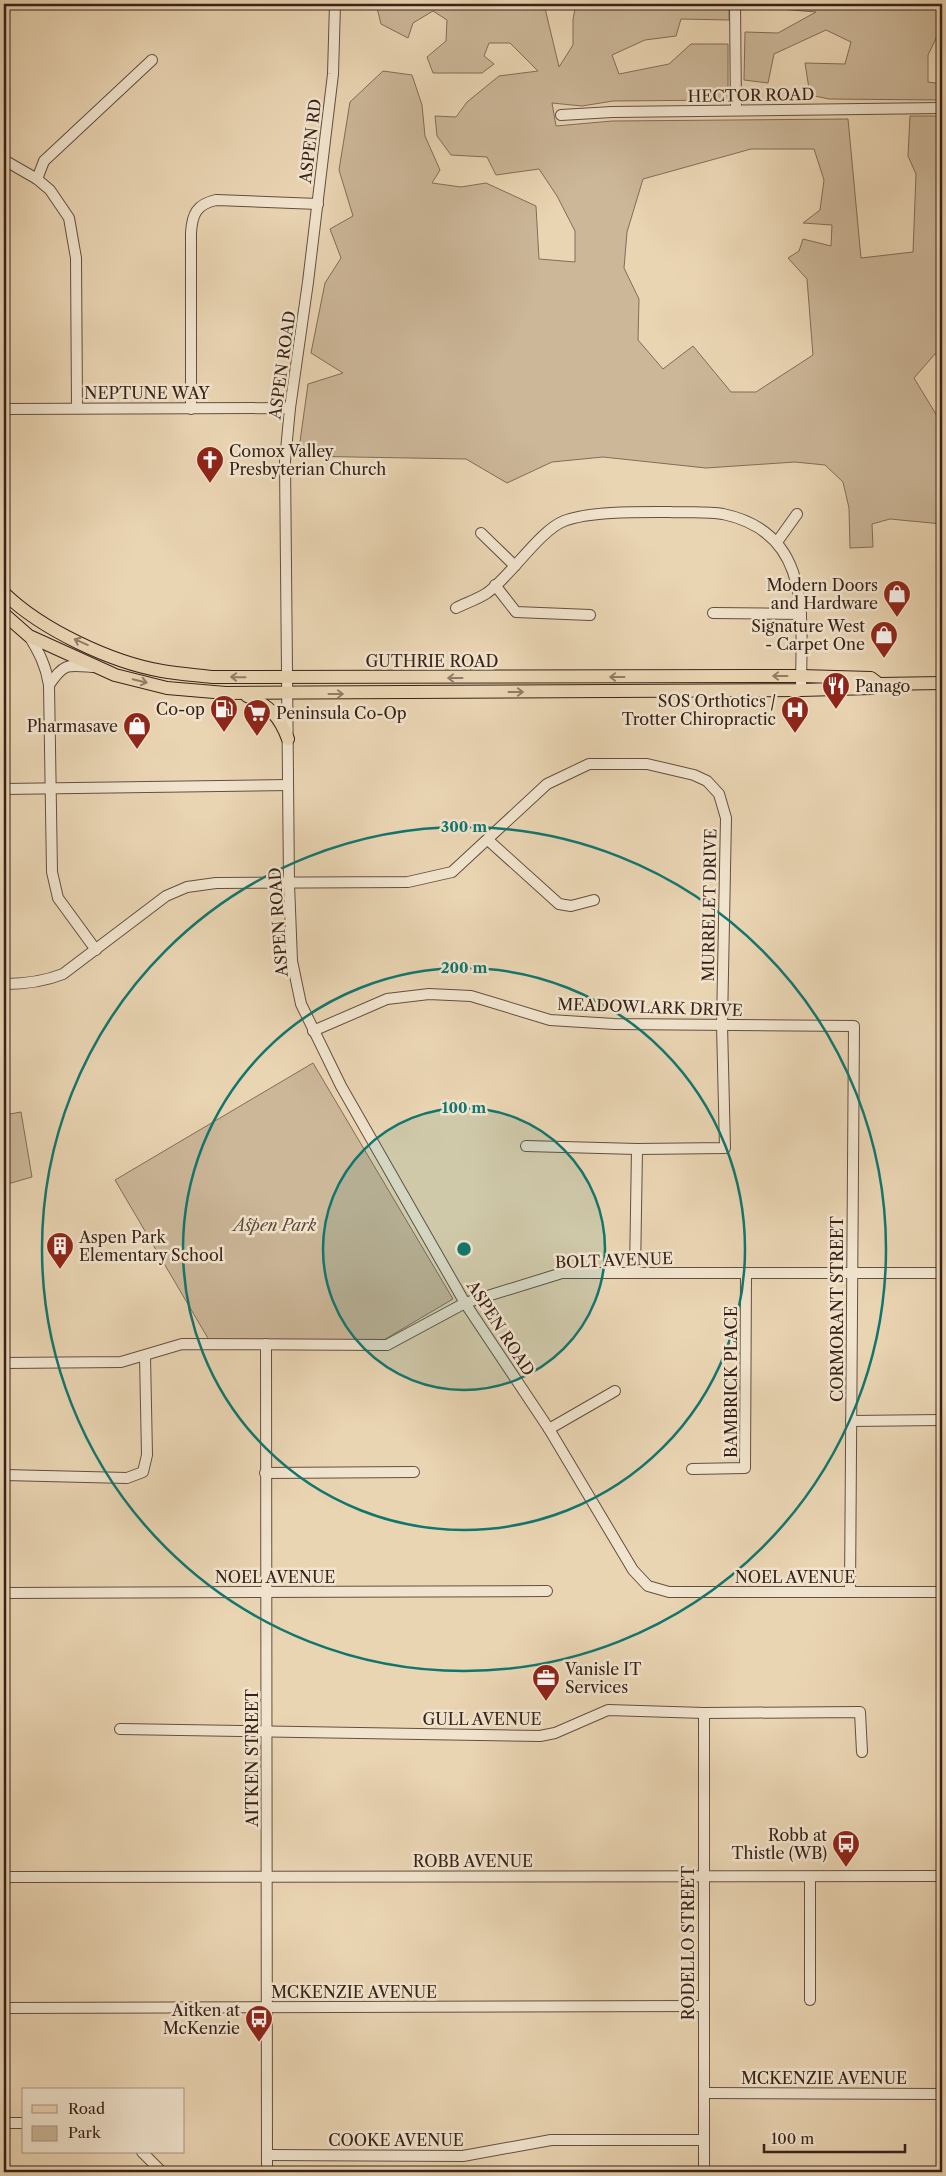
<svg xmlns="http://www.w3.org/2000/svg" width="946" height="2176" font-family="'Libre Caslon Text',serif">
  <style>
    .green { fill: #ccb799; stroke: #826c59; fill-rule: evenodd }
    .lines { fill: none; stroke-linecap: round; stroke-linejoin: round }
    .minor-casing { stroke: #644f40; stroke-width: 12 }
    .major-casing { stroke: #382219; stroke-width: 14 }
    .minor { stroke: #f1e4ce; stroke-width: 10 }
    .major { stroke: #ead5b3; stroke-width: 12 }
    .oneway { stroke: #917c66 }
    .ring { fill: none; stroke: #0f766e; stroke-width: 2.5 }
    .labels { text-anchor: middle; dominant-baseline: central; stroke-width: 5; stroke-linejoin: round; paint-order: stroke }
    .street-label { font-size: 16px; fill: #382219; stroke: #f1e4ce }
    .poi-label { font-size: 16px; fill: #382219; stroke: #f1e4ce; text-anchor: end }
    .park-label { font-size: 16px; font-style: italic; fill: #5d4739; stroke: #f1e4ce }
    .centre { fill: #0f766e; stroke: #f1e4ce; stroke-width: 2.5 }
    .ring-label { font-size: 15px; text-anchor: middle; font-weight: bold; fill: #0f766e; stroke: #f1e4ce; stroke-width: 5; stroke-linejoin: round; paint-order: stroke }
  </style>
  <rect width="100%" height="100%" fill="#ead5b3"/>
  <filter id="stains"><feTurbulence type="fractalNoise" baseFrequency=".004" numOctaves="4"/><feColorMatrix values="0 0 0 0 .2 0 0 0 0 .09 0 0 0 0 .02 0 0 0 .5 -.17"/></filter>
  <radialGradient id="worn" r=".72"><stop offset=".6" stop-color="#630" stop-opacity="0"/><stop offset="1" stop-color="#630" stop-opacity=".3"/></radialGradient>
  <g class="green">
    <path d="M376,4H544L559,67L573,45V19L576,4H729V20L681,19L676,36L645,40L612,55L619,74L669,64L691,44H728V100L613,101L582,106L552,103L556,126L612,121L848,119L861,258L913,252L916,174L908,156L910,116H942V352L935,354L914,378L942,424V511L939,513H942V524L890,519L872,524L873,547L850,548L849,508L843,482L825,465L795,462L706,468L603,457L552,462L507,483L466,459L298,456L308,384L343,373L311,353L325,283L341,258L330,229L353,216L339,170L350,102L383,71L412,75L422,105L425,136L440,170L432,183L461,187L486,183L536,206L539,259L575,262V231L557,196L539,169L496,175L487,157L451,155L437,136L435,116L456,117L467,102L499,76L538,71L510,43H489L484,56L494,64L482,73H433L427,57L446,41L447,20L433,11L413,23L408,38L381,24ZM751,149H814L824,180L820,210L803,223L832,225L831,246L803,239L799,251L788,258L807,279L813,355L756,392H731L693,346L663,369L638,340L639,299L624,268L627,232L643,179Z"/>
    <path d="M783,4H942V26L928,55V82L942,84V100L829,99L810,95L805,63L845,64L851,42L826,30L774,54L768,83L744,80L745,32L778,33L816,12L780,9Z"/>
    <path d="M313,1063L453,1299L382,1341L209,1340L115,1180Z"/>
    <path d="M21,1112L32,1177L4,1185V1115Z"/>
  </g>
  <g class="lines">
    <defs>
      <g id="minor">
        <path d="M335,4L333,74L308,282L290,408L285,461L289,884L292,961L301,1004L341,1086L465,1303L549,1429L633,1570L648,1586L669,1592H942"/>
        <path d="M735,4L736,110"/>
        <path d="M561,115L612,112L942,108"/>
        <path d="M4,160L37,179L50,190L69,218L76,258L77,407"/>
        <path d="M37,179L44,161L152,60"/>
        <path d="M4,409L290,408"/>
        <path d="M191,409V233C192,214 197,204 216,200L318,204"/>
        <path d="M481,533L515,566"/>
        <path d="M777,542L797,514"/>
        <path d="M495,585L516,612L590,615"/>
        <path d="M456,608C466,603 478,599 487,593C511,576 539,531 564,521C590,511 641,512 670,512C687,513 706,511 723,514C814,533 801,619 801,690"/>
        <path d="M713,613L801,614"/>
        <path d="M29,636C39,652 46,666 49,685L52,872L58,898L96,950"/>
        <path d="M49,685C64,663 67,665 92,667"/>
        <path d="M4,789L288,785"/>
        <path d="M488,840L559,904L571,906L594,900"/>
        <path d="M4,984C25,984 43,982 63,974L166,896L187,887L216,883L408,882L452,872L547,784L589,764H647L694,775L707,781L719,794L726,818L722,1025L725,1148L637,1149L635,1273"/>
        <path d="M313,1031L387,999L429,994L471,996L550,1020L614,1024L854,1026L850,1592"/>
        <path d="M526,1146L637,1149"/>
        <path d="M266,1344L267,2172"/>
        <path d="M4,1363L121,1362L182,1344L387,1345L465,1303L562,1273H942"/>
        <path d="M851,1421L942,1420"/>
        <path d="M549,1429L615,1391"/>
        <path d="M692,1469L745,1468L746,1273"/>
        <path d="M265,1473L414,1472"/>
        <path d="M4,1475L127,1478L143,1472L147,1455L145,1356"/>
        <path d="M4,1593L547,1591"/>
        <path d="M704,1713V2172"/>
        <path d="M120,1729L540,1736L555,1733L608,1710L704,1713L860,1712L862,1752"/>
        <path d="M4,1877L942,1876"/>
        <path d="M810,1877V2000"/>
        <path d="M4,2008L704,2006"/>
        <path d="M705,2093L942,2094"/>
        <path d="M4,2123H24"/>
        <path d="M142,2152L162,2172"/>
        <path d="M267,2155L463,2156L551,2140H704"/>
      </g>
      <g id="major">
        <path d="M4,593C41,629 110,662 162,671C178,674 195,675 212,677L801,676L871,678L879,684"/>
        <path d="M4,614L29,636L115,675L167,688L226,693L801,690L872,688L879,684L942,683"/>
        <path d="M247,696C269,705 280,717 288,739"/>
      </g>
    </defs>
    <use href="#minor" class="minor-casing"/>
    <use href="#major" class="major-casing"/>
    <use href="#minor" class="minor"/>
    <use href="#major" class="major"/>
  </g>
  <defs><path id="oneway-shaft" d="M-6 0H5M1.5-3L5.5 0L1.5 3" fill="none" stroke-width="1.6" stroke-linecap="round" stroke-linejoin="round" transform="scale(1.25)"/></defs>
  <g class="oneway">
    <use href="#oneway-shaft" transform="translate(81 642) rotate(-156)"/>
    <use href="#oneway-shaft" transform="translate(780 676) rotate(180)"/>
    <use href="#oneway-shaft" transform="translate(238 677) rotate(-179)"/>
    <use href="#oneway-shaft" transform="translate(617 677) rotate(180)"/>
    <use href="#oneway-shaft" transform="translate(455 678) rotate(180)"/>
    <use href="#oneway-shaft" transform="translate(140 681) rotate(14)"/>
    <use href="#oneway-shaft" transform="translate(516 692)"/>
    <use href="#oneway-shaft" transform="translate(336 694)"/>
  </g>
  <circle cx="464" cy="1249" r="141" fill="#0f766e" fill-opacity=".12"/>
  <g class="ring">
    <circle cx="464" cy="1249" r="141"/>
    <circle cx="464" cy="1249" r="281"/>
    <circle cx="464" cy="1249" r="422"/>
  </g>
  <defs>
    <symbol id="church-pin" viewBox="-11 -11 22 30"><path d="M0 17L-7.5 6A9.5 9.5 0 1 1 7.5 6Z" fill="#8f2418" stroke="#f1e4ce"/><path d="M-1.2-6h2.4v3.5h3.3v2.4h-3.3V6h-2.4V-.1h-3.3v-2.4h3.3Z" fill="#fff"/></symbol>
    <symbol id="shop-pin" viewBox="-11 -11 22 30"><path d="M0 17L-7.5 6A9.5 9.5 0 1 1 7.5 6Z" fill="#8f2418" stroke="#f1e4ce"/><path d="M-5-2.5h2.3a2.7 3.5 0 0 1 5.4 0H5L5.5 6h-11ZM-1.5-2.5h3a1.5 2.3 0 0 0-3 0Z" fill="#fff"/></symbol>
    <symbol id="restaurant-pin" viewBox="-11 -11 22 30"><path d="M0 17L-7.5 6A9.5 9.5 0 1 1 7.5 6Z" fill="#8f2418" stroke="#f1e4ce"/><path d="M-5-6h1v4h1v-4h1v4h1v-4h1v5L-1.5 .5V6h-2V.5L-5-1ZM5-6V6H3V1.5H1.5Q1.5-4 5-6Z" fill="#fff"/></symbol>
    <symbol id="fuel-pin" viewBox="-11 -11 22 30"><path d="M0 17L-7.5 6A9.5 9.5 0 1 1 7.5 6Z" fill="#8f2418" stroke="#f1e4ce"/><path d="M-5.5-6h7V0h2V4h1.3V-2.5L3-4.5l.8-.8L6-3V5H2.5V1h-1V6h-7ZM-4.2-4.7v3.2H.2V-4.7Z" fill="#fff"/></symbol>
    <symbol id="hospital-pin" viewBox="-11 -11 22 30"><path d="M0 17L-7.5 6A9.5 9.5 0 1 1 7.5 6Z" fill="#8f2418" stroke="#f1e4ce"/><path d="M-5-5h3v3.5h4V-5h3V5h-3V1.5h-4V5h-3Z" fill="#fff"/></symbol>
    <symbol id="supermarket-pin" viewBox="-11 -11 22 30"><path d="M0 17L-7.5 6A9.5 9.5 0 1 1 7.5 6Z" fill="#8f2418" stroke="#f1e4ce"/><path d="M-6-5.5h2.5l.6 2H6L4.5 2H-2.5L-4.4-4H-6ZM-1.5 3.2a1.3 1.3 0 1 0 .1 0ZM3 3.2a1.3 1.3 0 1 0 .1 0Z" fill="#fff"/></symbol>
    <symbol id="building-pin" viewBox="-11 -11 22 30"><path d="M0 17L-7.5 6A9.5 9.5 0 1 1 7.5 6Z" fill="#8f2418" stroke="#f1e4ce"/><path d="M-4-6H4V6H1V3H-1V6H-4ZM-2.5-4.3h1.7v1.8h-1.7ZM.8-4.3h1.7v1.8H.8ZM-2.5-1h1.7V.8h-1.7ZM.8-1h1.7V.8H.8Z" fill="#fff"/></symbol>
    <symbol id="office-pin" viewBox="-11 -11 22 30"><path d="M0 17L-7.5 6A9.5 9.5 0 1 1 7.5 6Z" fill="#8f2418" stroke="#f1e4ce"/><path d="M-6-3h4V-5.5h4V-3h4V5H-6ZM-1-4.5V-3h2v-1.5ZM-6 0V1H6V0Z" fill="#fff"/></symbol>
    <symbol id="bus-pin" viewBox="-11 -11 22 30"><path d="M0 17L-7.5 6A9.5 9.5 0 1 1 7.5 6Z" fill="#8f2418" stroke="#f1e4ce"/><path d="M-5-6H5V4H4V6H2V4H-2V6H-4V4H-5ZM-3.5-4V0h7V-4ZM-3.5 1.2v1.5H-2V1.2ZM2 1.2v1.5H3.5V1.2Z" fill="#fff"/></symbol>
  </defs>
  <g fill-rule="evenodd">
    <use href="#church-pin" x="194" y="444" width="32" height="43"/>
    <use href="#shop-pin" x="881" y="578" width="32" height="43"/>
    <use href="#shop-pin" x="868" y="619" width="32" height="43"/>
    <use href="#restaurant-pin" x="820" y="670" width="32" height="43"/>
    <use href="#fuel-pin" x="208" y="693" width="32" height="43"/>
    <use href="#hospital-pin" x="779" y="694" width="32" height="43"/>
    <use href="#supermarket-pin" x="241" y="697" width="32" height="43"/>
    <use href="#shop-pin" x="121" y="710" width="32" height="43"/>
    <use href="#building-pin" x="44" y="1230" width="32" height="43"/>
    <use href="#office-pin" x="530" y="1662" width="32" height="43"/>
    <use href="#bus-pin" x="830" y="1828" width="32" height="43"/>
    <use href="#bus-pin" x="243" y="2003" width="32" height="43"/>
  </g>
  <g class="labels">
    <g class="street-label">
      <text transform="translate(751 95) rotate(-1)">HECTOR ROAD</text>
      <text transform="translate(310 141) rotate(-83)">ASPEN RD</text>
      <text transform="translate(282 365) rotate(-82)">ASPEN ROAD</text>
      <text x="147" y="393">NEPTUNE WAY</text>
      <text x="432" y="661">GUTHRIE ROAD</text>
      <text transform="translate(709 905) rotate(-89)">MURRELET DRIVE</text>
      <text transform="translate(278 922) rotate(-94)">ASPEN ROAD</text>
      <text transform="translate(650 1007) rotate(2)">MEADOWLARK DRIVE</text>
      <text transform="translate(614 1260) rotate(-2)">BOLT AVENUE</text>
      <text transform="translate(837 1309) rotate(-90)">CORMORANT STREET</text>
      <text transform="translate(501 1328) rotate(57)">ASPEN ROAD</text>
      <text transform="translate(731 1382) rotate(-90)">BAMBRICK PLACE</text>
      <text x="275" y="1577">NOEL AVENUE</text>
      <text x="795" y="1577">NOEL AVENUE</text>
      <text x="482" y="1719">GULL AVENUE</text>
      <text transform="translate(252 1758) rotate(-90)">AITKEN STREET</text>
      <text x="473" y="1861">ROBB AVENUE</text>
      <text transform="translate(688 1943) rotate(-90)">RODELLO STREET</text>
      <text x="354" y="1992">MCKENZIE AVENUE</text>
      <text x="824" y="2078">MCKENZIE AVENUE</text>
      <text x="396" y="2140">COOKE AVENUE</text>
    </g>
    <g class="poi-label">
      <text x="229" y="451" text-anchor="start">Comox Valley<tspan x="229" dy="18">Presbyterian Church</tspan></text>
      <text x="878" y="585">Modern Doors<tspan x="878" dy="18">and Hardware</tspan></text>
      <text x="865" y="626">Signature West<tspan x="865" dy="18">- Carpet One</tspan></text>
      <text x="855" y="686" text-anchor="start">Panago</text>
      <text x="776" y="701">SOS Orthotics /<tspan x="776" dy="18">Trotter Chiropractic</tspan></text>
      <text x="205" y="709">Co-op</text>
      <text x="276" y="713" text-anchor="start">Peninsula Co-Op</text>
      <text x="118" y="726">Pharmasave</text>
      <text x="79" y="1237" text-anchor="start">Aspen Park<tspan x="79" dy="18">Elementary School</tspan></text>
      <text x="565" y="1669" text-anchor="start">Vanisle IT<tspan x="565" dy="18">Services</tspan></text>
      <text x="827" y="1835">Robb at<tspan x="827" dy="18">Thistle (WB)</tspan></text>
      <text x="240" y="2010">Aitken at<tspan x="240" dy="18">McKenzie</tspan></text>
    </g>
    <g class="park-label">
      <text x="275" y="1225">Aspen Park</text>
    </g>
  </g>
  <circle cx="464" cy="1249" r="8" class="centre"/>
  <g class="ring-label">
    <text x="464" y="832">300 m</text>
    <text x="464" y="973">200 m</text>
    <text x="464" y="1113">100 m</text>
  </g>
  <rect width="946" height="2176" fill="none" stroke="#ead5b3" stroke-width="20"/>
  <rect x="5" y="5" width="936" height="2166" fill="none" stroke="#382219" stroke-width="2.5"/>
  <rect x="10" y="10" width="926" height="2156" fill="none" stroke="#382219"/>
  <rect x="22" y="2088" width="162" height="65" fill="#f1e4ce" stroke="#a79686"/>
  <rect x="32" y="2105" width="25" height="8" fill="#ead5b3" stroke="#a79686"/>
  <text x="68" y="2114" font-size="15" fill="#382219">Road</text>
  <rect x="32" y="2126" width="25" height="15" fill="#ccb799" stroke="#a79686"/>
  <text x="68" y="2138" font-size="15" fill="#382219">Park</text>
  <path d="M764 2144v8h141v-8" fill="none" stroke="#382219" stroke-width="2.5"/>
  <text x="771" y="2144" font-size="15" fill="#382219" stroke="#f1e4ce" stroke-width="4" paint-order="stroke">100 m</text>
  <rect width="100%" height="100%" filter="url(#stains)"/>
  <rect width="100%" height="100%" fill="url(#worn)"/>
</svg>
